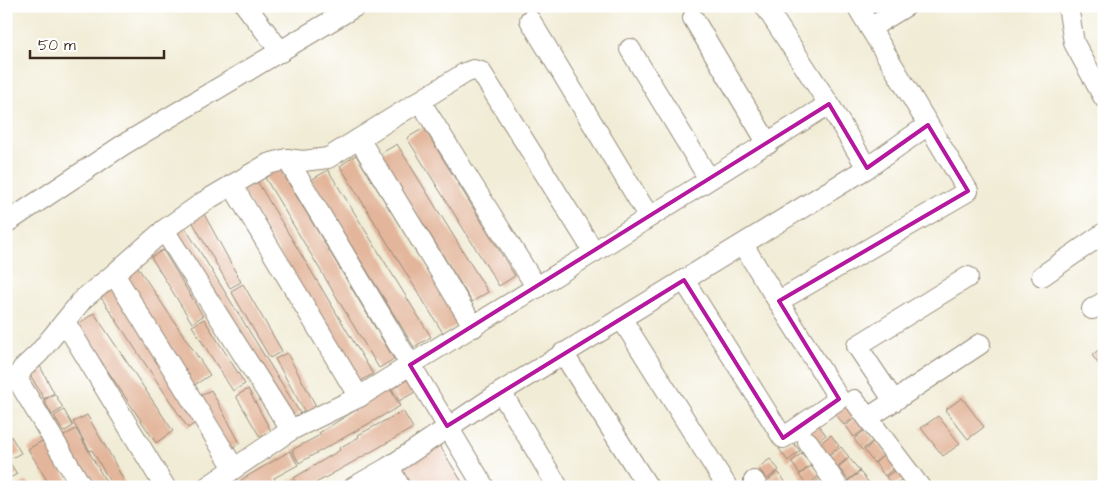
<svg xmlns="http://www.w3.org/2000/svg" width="1110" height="493" font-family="'Architects Daughter',sans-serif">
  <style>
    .building { fill: #e3b69b }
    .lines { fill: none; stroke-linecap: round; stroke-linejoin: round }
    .street-casing { stroke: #968b7a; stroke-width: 22 }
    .street { stroke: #fff; stroke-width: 20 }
    .marked { fill: none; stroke: #b5179e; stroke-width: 4; stroke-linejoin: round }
  </style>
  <rect width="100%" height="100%" fill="#fff"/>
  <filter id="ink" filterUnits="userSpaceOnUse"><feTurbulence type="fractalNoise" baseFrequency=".02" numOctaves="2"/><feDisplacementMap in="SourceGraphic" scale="10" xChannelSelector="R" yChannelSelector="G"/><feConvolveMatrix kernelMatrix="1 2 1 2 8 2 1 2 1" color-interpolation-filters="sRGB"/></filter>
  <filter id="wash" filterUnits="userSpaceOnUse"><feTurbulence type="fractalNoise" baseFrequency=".0096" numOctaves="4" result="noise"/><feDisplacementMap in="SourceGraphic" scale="20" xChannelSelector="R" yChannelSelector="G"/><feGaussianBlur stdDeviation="1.12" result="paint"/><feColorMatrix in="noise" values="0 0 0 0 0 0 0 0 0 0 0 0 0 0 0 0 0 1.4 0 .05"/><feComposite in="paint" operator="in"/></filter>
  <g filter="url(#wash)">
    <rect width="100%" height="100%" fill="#f1ecd6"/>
    <g id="blocks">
      <g class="building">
        <path d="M424,128L515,276L499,286L407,138Z"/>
        <path d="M397,144L488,292L472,302L380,154Z"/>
        <path d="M356,155L460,323L443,333L340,166Z"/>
        <path d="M279,167L394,359L379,368L264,176Z"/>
        <path d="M328,170L431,337L414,347L311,180Z"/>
        <path d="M257,181L373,374L357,383L242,190Z"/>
        <path d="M204,214L241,282L230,288L192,221Z"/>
        <path d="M181,221L300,413L286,422L167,230Z"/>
        <path d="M163,250L203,316L192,323L151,257Z"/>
        <path d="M137,266L210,375L193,386L121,277Z"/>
        <path d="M243,284L282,351L270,358L231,291Z"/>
        <path d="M110,285L201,419L188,428L98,293Z"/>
        <path d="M94,313L173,431L156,443L77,325Z"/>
        <path d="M204,319L245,384L233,391L192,326Z"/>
        <path d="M1104,346V372L1092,355Z"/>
        <path d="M287,353L316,406L305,412L275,359Z"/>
        <path d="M40,366L54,393L44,399L29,373Z"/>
        <path d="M410,378L417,391L399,401L392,389Z"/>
        <path d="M248,389L271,431L260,437L236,396Z"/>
        <path d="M390,389L400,406L299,463L292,450L320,435L319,433L359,408L358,406Z"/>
        <path d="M211,390L240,443L230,449L199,396Z"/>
        <path d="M55,394L63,408L52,415L44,400Z"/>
        <path d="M962,398L984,427L968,439L945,410Z"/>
        <path d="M844,400L856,416L844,425L832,409Z"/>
        <path d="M64,410L73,426L63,432L54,416Z"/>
        <path d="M403,411L413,428L309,487H299L294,478L340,450L339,448L359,437L358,435Z"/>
        <path d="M87,415L111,456L127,487H113L92,450L90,451L73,422Z"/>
        <path d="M857,416L866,428L854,437L846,426Z"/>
        <path d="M938,416L960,444L943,456L921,428Z"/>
        <path d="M817,423L826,435L814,444L806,433Z"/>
        <path d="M6,428L21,453L10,459L6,453Z"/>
        <path d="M76,429L109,487H88L60,438Z"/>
        <path d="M865,430L874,440L862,450L854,439Z"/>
        <path d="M831,435L839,446L828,455L819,444Z"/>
        <path d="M44,440L72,487H51L28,449Z"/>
        <path d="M791,440L800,451L788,461L779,449Z"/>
        <path d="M875,441L897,466L885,476L875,463L884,455L874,463L864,450Z"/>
        <path d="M438,443L465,487H409L397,467Z"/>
        <path d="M841,447L849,457L837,467L829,456Z"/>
        <path d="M290,451L298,465L274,478L277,484L272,487H235L242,482L241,480Z"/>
        <path d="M802,453L811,465L800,474L791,462Z"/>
        <path d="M849,458L860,471L848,480L838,467Z"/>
        <path d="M770,459L779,470L767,479L758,468Z"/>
        <path d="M10,463L17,474L6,480V465Z"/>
        <path d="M811,466L819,476L807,486L799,475Z"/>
        <path d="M899,467L906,476L893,486L886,477Z"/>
        <path d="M778,472L787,484L783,487H770L766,482Z"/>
        <path d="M860,472L870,484L872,487H853L848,481Z"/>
        <path d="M820,478L827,487H809Z"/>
        <path d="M292,479L296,487H278Z"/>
        <path d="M27,481L31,487H17Z"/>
      </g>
    </g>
  </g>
  <g filter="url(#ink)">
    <use href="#blocks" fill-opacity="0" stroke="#968b7a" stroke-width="1"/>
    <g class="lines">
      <defs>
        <g id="street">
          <path d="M246,6L281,52"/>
          <path d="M1068,6L1074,43L1104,98"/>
          <path d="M693,18L768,144"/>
          <path d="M530,20L649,217"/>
          <path d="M870,28L906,6"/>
          <path d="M630,49L709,179"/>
          <path d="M420,101L537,288"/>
          <path d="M359,139L474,327"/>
          <path d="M287,159L484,487"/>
          <path d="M867,168L928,125"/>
          <path d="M232,185L359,397"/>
          <path d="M6,223L123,145L356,6"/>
          <path d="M164,230L291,430"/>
          <path d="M114,274L234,468"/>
          <path d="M1042,276L1104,233"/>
          <path d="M684,280L783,438L839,399L743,245"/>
          <path d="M779,301L968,191L857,6"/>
          <path d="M1092,309L1104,302"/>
          <path d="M621,318L726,485"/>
          <path d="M65,322L165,487"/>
          <path d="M563,353L648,487"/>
          <path d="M501,392L558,487"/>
          <path d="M854,400L920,487"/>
          <path d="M894,401L857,346L968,277"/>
          <path d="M868,418L980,344"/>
          <path d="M808,442L838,487"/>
          <path d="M389,467L400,487"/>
          <path d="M754,481L757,487"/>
          <path d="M82,487L20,384L19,377L22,369L39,353L83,299L114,274L164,230L205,201L268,164L287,159L303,161L328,158L465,73L473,70L481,72L594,252"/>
          <path d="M207,487L291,430L359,397L410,365L594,252L829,104"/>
          <path d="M354,487L389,467L501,392L867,168L829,104L765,6"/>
        </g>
      </defs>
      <use href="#street" class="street-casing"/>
      <use href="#street" class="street"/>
    </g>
  </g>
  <path class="marked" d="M829,104L867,168L928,125L968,191L779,301L839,399L783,438L684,280L447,426L410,365Z"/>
  <rect width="1110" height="493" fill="none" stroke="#fff" stroke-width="25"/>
  <path d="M30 50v8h134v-8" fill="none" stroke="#3b2a1e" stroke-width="2.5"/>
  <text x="38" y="50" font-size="15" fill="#3b2a1e" stroke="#ffffff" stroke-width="4" paint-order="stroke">50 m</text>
</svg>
